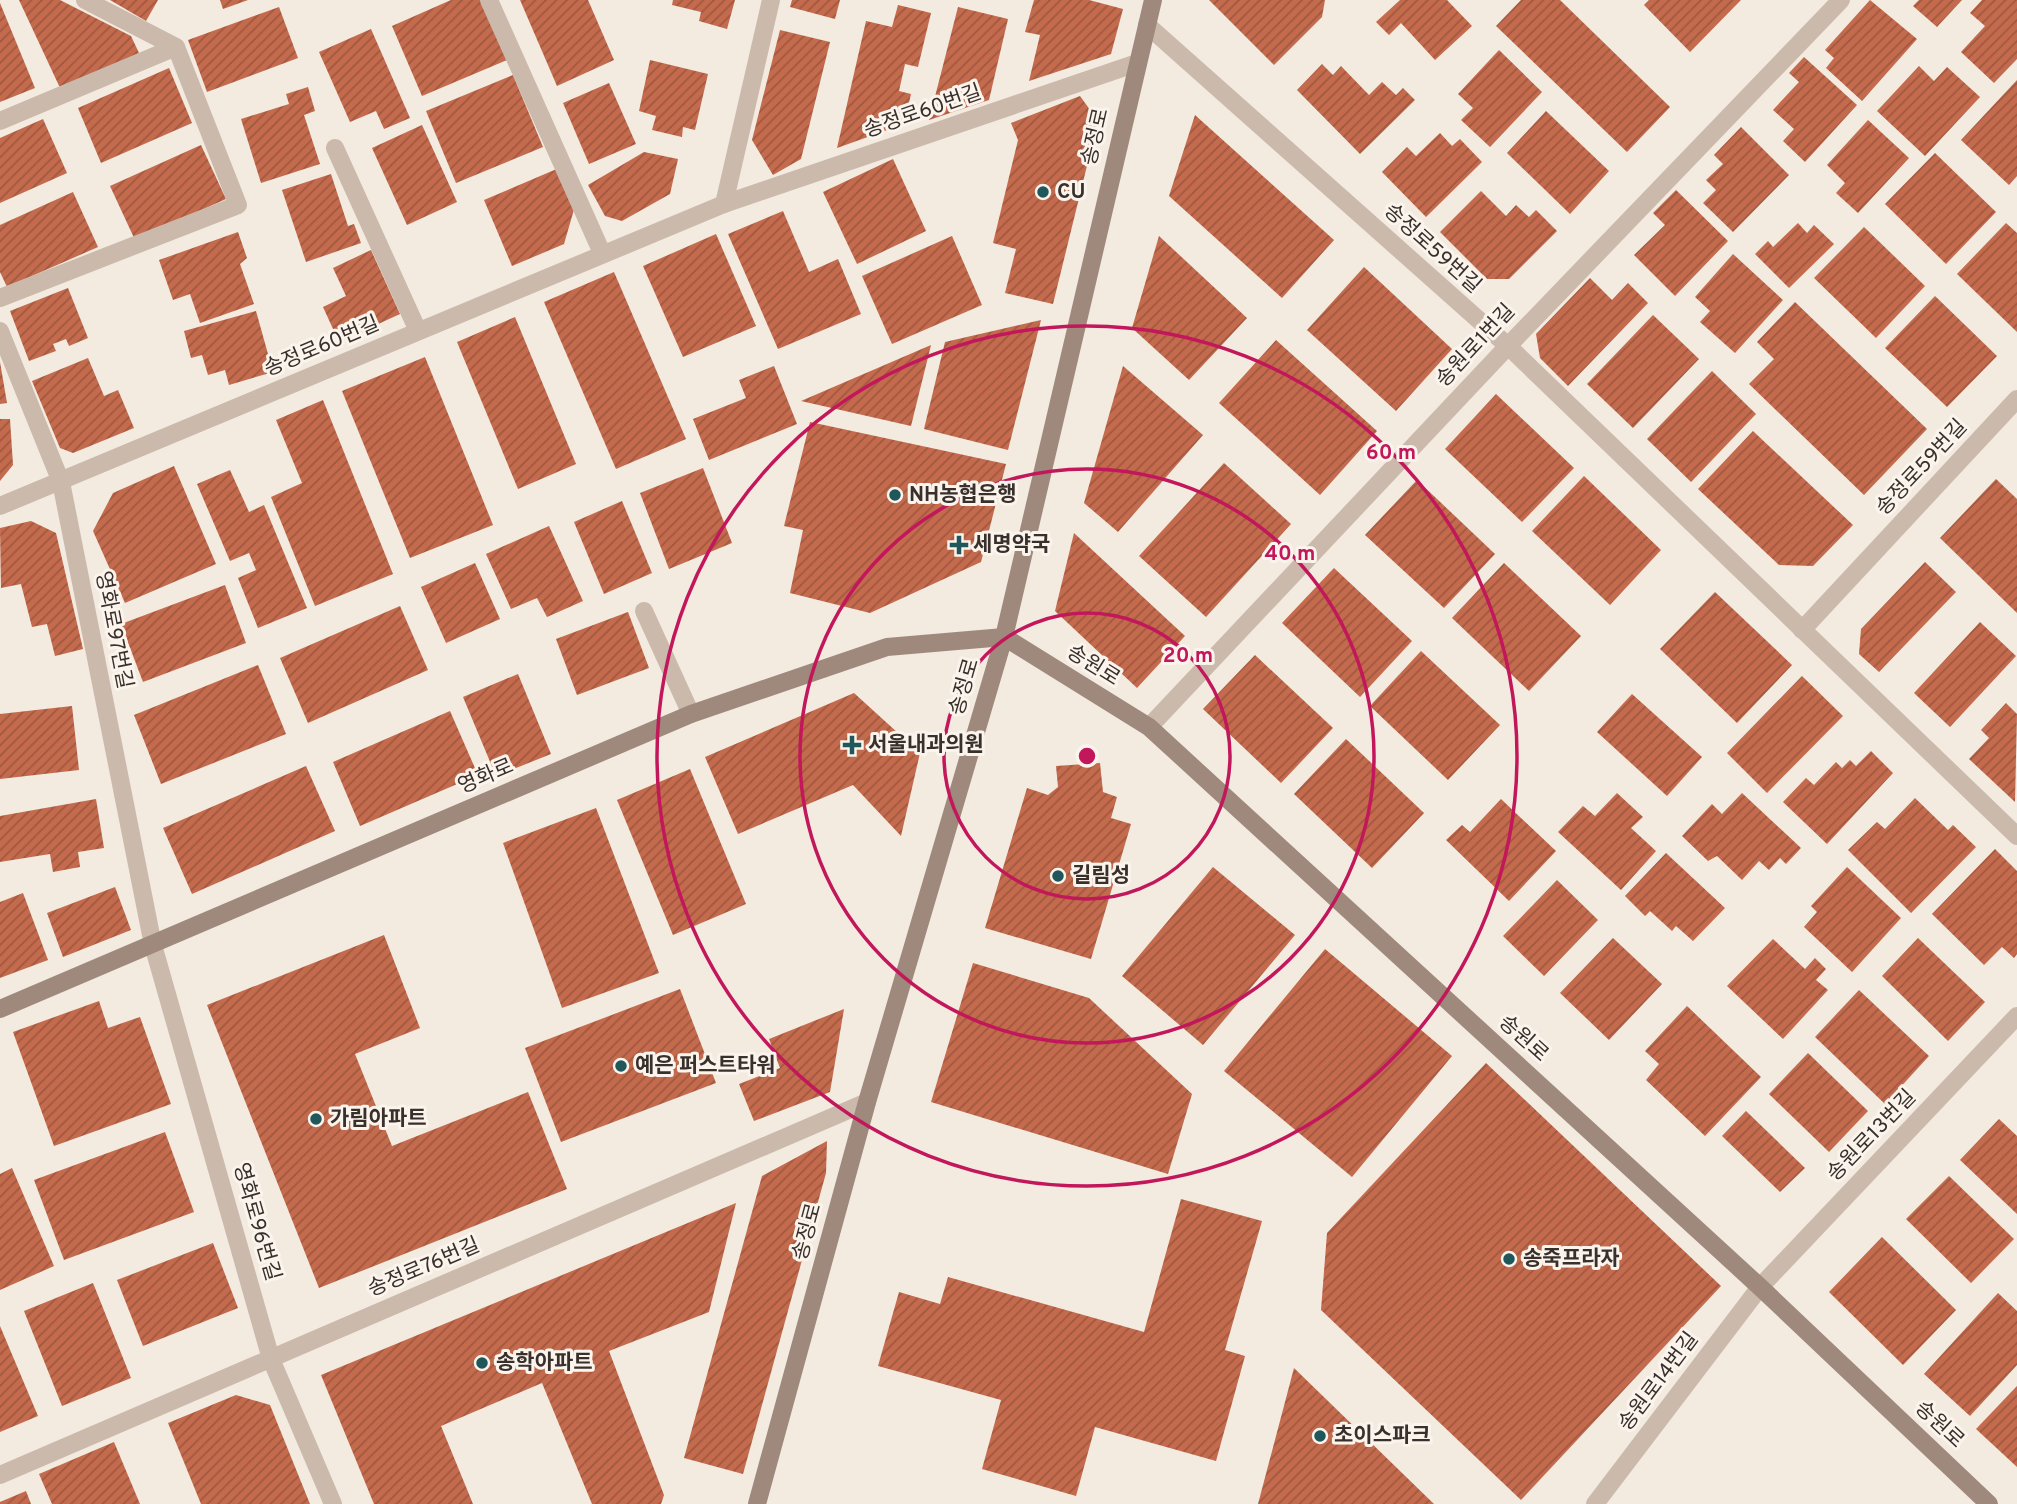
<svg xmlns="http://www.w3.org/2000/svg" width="2017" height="1504" font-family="Overpass,'Noto Sans KR',sans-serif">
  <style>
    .building { fill: url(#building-hatch) }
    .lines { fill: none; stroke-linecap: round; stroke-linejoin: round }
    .lane { stroke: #cbbaac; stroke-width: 18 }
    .street { stroke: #cbbaac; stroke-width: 18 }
    .secondary { stroke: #9f897d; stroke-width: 18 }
    .ring { fill: none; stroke: #c2185b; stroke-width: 3.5 }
    .poi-dot { fill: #20575b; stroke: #faf4ed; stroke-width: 2.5 }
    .labels { text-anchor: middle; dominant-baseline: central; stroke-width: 6; stroke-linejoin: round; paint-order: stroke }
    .street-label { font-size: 21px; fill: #392f2b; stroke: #faf4ed }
    .poi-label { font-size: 21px; font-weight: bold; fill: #392f2b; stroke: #faf4ed; text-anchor: start }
    .centre { fill: #c2185b; stroke: #faf4ed; stroke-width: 3.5 }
    .ring-label { font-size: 21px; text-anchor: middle; font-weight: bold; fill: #c2185b; stroke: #faf4ed; stroke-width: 6; stroke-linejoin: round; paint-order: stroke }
  </style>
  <defs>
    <pattern id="building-hatch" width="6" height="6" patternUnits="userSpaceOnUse" patternTransform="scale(1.75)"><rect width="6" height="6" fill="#c46a4d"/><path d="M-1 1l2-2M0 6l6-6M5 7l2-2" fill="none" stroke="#a05840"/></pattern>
  </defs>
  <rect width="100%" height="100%" fill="#f3eae0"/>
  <g class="building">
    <path d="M19,0H60L131,36L139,53L61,90Z"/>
    <path d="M110,0H158L146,21Z"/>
    <path d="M220,0H248L223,9Z"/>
    <path d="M451,0H482L507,60L422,96L392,26Z"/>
    <path d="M520,0H588L614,60L557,86Z"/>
    <path d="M673,0H735L727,29L699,21L701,12L672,5Z"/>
    <path d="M792,0H840L835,19L790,7Z"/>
    <path d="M1034,0H1089L1123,9L1111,54L1029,81L1040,35L1025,32Z"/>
    <path d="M1209,0H1325L1322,17L1274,65Z"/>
    <path d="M1400,0H1447L1472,26L1435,60L1401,23L1389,35L1376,22Z"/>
    <path d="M1521,0H1560L1670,107L1627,152L1496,26Z"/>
    <path d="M1649,0H1741L1690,52L1644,5Z"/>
    <path d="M1870,0L1917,39L1862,101L1826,68L1834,58L1825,50Z"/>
    <path d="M1919,0H1962L1937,27L1913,6Z"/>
    <path d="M1982,0H2017V59L1994,83L1961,52L1985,26L1970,13Z"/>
    <path d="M0,3L35,88L0,102Z"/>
    <path d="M898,5L931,13L918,67L905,64L899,91L911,94L904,124L837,148L866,21L892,27Z"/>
    <path d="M279,7L298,58L207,92L188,40Z"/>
    <path d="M958,7L1008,19L989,100L929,120Z"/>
    <path d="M371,29L410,118L384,129L376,111L350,122L319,52Z"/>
    <path d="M780,30L830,42L801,159L773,175L752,140Z"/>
    <path d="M1499,50L1542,92L1490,147L1461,120L1473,108L1458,94Z"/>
    <path d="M1804,57L1857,105L1805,162L1783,141L1794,129L1773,110L1799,82L1789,73Z"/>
    <path d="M650,60L708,74L695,130L683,127L682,137L652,130L656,116L639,111Z"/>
    <path d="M1322,64L1333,75L1341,66L1369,95L1382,82L1396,95L1403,88L1415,100L1360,154L1297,90Z"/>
    <path d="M1919,66L1934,81L1947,67L1980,97L1925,156L1877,111Z"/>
    <path d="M169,68L192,123L101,163L78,108Z"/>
    <path d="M513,75L543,147L456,183L426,111Z"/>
    <path d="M2017,80V176L2009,185L1961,140Z"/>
    <path d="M609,83L636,144L589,164L563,103Z"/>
    <path d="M308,87L315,111L304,115L320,164L261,183L241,119L289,104L286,94Z"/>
    <path d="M1080,96L1098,121L1053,304L1005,293L1016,249L993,243L1018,140L1011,123Z"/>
    <path d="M1546,111L1609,171L1570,214L1507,153Z"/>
    <path d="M1195,115L1334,240L1282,298L1169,196Z"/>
    <path d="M43,119L67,173L0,203V138Z"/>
    <path d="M1868,120L1909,158L1858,213L1836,193L1845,183L1827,165Z"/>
    <path d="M422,125L457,202L407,225L372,148Z"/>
    <path d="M1741,127L1789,175L1733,232L1703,203L1716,190L1706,180L1723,164L1714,155Z"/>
    <path d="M1440,133L1452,146L1460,139L1482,162L1426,217L1382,172L1407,147L1416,156Z"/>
    <path d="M201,145L226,199L135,240L110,186Z"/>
    <path d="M644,152L678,159L670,194L622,221L605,216L588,185Z"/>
    <path d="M1935,153L1996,212L1946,264L1885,204Z"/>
    <path d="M893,159L926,231L857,264L823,192Z"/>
    <path d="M559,168L575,206L564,244L512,266L484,200Z"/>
    <path d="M331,174L348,226L354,224L361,243L306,262L282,190Z"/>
    <path d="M1676,190L1728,241L1675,296L1634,255L1665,225L1653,213Z"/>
    <path d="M1481,191L1506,216L1516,205L1529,217L1536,210L1557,231L1509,279H1487L1440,232Z"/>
    <path d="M73,192L98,247L7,287L0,272V225Z"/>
    <path d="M783,211L809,272L838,259L861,314L778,349L728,234Z"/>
    <path d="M1798,223L1807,233L1814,225L1834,244L1789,288L1755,254L1768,241L1773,247Z"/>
    <path d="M2006,223L2017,233V332L1957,274Z"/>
    <path d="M1864,227L1925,286L1876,338L1814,278Z"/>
    <path d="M238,232L247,258L240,264L254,304L200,323L190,294L173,300L159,260Z"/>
    <path d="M716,234L756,326L683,357L643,266Z"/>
    <path d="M952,236L982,305L892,344L862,276Z"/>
    <path d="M1159,236L1247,318L1189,380L1132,328Z"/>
    <path d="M371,250L400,314L339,342L323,307L346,296L333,268Z"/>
    <path d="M1733,254L1783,300L1735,353L1700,322L1710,311L1695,297Z"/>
    <path d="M1364,267L1452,349L1396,411L1307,330Z"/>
    <path d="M614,272L686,439L616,469L544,302Z"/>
    <path d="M1590,278L1612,300L1628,283L1648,303L1568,386L1540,358L1536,334Z"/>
    <path d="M68,288L88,338L69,346L66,339L53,344L56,351L29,361L10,311Z"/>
    <path d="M1935,296L1997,356L1947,407L1885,348Z"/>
    <path d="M1795,302L1927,429L1864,495L1749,384L1774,359L1757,342Z"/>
    <path d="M256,311L273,372L229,385L225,370L208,375L202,355L191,358L184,331Z"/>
    <path d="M1653,315L1699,359L1633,428L1587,384Z"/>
    <path d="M515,317L576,464L518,489L457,342Z"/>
    <path d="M1041,320L1008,450L924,429L945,342Z"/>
    <path d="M1276,340L1377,431L1320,495L1219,403Z"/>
    <path d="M931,345L911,426L801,401Z"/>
    <path d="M425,357L493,525L410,558L342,391Z"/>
    <path d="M88,358L104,396L118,390L134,428L73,453L60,448L32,381Z"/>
    <path d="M0,362L7,403L0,404Z"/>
    <path d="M774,366L797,424L709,460L693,419L746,398L739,380Z"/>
    <path d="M1123,366L1203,435L1118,532L1084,503Z"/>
    <path d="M1712,371L1756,414L1691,482L1647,439Z"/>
    <path d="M1496,394L1574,468L1522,522L1445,449Z"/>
    <path d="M323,400L393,574L315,606L271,497L302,483L276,420Z"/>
    <path d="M0,419H10L13,465L0,481Z"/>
    <path d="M810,422L1006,464L981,562L870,613L790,593L803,530L784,526Z"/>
    <path d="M1753,431L1853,525L1813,566L1779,565L1698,489Z"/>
    <path d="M1224,463L1291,524L1206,617L1139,556Z"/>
    <path d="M174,466L216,564L125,603L93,531L113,493Z"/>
    <path d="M703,468L732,543L669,569L640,493Z"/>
    <path d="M230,470L249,512L264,505L307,608L258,628L238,578L256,570L249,553L230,561L197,484Z"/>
    <path d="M1584,476L1661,550L1610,605L1532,531Z"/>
    <path d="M1996,479L2017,499V613L1940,538Z"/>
    <path d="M1417,480L1495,554L1444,608L1365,535Z"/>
    <path d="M622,501L652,573L604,594L574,522Z"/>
    <path d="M31,521L56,533L83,649L55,656L47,624L32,627L21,584L1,588L0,528Z"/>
    <path d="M549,526L583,601L547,617L537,598L511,609L486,554Z"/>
    <path d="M1074,533L1185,636L1137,688L1055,611Z"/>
    <path d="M1925,562L1956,592L1879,672L1859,654L1861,629Z"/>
    <path d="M475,563L500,619L446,643L421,587Z"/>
    <path d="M1504,563L1581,636L1529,691L1452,618Z"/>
    <path d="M1334,568L1412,641L1360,697L1282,623Z"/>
    <path d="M225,585L246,643L143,682L121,624Z"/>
    <path d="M1715,592L1792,665L1737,723L1660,649Z"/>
    <path d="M400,606L428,670L308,723L280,658Z"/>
    <path d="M628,612L649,668L577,695L556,639Z"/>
    <path d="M1980,622L2016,656L1950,727L1914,693Z"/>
    <path d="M1421,651L1500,725L1448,780L1370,706Z"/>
    <path d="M1255,655L1333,728L1281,783L1203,709Z"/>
    <path d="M258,665L286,734L161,784L134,715Z"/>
    <path d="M518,674L551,754L496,776L463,697Z"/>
    <path d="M1802,676L1843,716L1767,793L1727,753Z"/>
    <path d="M854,693L920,753L901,836L853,785L738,834L705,757Z"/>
    <path d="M1632,694L1702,757L1667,796L1597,732Z"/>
    <path d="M2006,703L2017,714L2015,802L1969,759L1989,738L1981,730Z"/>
    <path d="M72,706L79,770L0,779V714Z"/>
    <path d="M450,711L478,775L360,826L333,762Z"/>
    <path d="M1346,739L1424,813L1372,868L1294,794Z"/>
    <path d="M1871,751L1893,773L1827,844L1783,802L1806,778L1814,785L1836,762L1842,768L1850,760L1856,766Z"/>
    <path d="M1100,763L1103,792L1117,797L1111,818L1131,824L1091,959L985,928L1027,788L1048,795L1058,787L1056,766Z"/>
    <path d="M306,766L335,831L192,894L163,828Z"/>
    <path d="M690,769L746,904L673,935L617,800Z"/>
    <path d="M1617,793L1643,817L1631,828L1656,851L1621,890L1558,832L1583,806L1595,816Z"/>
    <path d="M1742,793L1801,848L1786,864L1780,858L1769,870L1759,861L1742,880L1717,856L1708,861L1682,836L1712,804L1722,814Z"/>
    <path d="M1915,798L1948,830L1953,825L1976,847L1911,913L1848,850L1877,822L1885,829Z"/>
    <path d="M96,799L104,848L78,852L80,867L53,872L50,854L0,862V816Z"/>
    <path d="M1501,799L1556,851L1509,901L1446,840L1462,825L1470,832Z"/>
    <path d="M596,808L659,973L562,1008L503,843Z"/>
    <path d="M1995,849L2017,871V954L2014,958L2002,947L1984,965L1932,914Z"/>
    <path d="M1666,853L1725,908L1693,941L1676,926L1672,931L1650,911L1645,916L1625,896Z"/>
    <path d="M1213,867L1295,935L1203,1045L1122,976Z"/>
    <path d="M1847,867L1901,918L1852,972L1804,927L1817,912L1811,906Z"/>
    <path d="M1557,880L1598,920L1544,976L1503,936Z"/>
    <path d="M115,887L131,930L63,957L47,913Z"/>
    <path d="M23,893L48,960L0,978V902Z"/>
    <path d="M384,935L420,1028L355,1054L392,1146L528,1092L567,1189L319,1288L207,1005Z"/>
    <path d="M1613,938L1662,984L1609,1040L1560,993Z"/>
    <path d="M1918,938L1985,1002L1948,1041L1882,976Z"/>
    <path d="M1773,939L1805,969L1815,958L1826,969L1816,980L1828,990L1783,1039L1727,986Z"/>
    <path d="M1325,949L1452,1056L1352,1177L1224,1071Z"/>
    <path d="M973,963L1089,998L1192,1094L1168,1174L931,1102Z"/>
    <path d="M680,989L716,1083L561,1142L525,1048Z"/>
    <path d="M1859,990L1929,1056L1885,1104L1815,1037Z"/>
    <path d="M99,1001L108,1028L140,1017L171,1104L54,1146L13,1032Z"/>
    <path d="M1687,1006L1761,1077L1705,1136L1646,1080L1659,1064L1645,1051Z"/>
    <path d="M844,1009L830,1092L754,1121L739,1084L780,1068L769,1039Z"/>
    <path d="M1808,1053L1868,1111L1829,1152L1769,1094Z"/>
    <path d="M1486,1063L1721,1286L1521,1500L1321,1310L1327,1233Z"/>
    <path d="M1746,1111L1805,1168L1780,1192L1722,1136Z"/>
    <path d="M1999,1119L2017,1136V1214L1960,1160Z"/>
    <path d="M165,1132L194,1212L64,1260L34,1180Z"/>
    <path d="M827,1141L826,1173L743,1474L684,1458L762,1176Z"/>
    <path d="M12,1168L54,1266L0,1290V1174Z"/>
    <path d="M1949,1176L2014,1239L1971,1283L1906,1219Z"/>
    <path d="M1181,1199L1262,1221L1225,1350L1245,1356L1216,1461L1095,1427L1076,1496L982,1469L1001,1400L878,1366L899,1292L940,1304L948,1277L1144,1332Z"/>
    <path d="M736,1203L709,1312L609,1351L664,1495L661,1504H592L542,1383L441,1426L473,1504H374L321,1375Z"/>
    <path d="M1882,1237L1956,1310L1903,1365L1829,1292Z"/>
    <path d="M213,1243L238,1308L143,1346L117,1280Z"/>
    <path d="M93,1283L131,1378L62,1406L24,1311Z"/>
    <path d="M1998,1293L2017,1311V1365L1970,1416L1924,1374Z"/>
    <path d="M0,1326L38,1416L0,1432Z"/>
    <path d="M1294,1368L1434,1504H1258Z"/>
    <path d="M2017,1386V1467L1976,1429Z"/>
    <path d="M236,1395L270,1405L310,1504H201L168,1423Z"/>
    <path d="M114,1442L140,1504H52L39,1474Z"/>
    <path d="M26,1491L31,1504H0V1502Z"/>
  </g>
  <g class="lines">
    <g class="lane">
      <path d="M0,121L176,47"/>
      <path d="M335,148L418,331"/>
      <path d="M0,298L238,205L176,47L85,0"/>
      <path d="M644,611L691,714"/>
    </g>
    <g class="street">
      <path d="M489,0L602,253"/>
      <path d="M1147,25L1508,346L2017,836"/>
      <path d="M724,204L771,0"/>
      <path d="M0,331L61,482L153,945L271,1359L333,1504"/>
      <path d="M0,506L724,204L1137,63"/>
      <path d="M1802,630L2017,399"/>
      <path d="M1149,727L1508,346L1841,0"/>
      <path d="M0,1475L867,1102"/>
      <path d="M1595,1504L1760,1287L2017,1016"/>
    </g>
    <g class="secondary">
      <path d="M0,1009L691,714L887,647L1004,637L1149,727L1760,1287L1989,1504"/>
      <path d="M757,1504L867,1102L1004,637L1153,0"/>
    </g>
  </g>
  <g class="ring">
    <circle cx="1087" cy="756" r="143"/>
    <circle cx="1087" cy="756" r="287"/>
    <circle cx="1087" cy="756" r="430"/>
  </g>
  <g class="poi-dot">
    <circle cx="1043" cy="192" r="7"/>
    <circle cx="895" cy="495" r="7"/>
    <path d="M955.5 534.5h7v7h7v7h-7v7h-7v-7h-7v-7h7z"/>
    <path d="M848.5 734.5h7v7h7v7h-7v7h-7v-7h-7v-7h7z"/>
    <circle cx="1058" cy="876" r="7"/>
    <circle cx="621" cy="1066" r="7"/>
    <circle cx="316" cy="1119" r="7"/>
    <circle cx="1509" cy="1259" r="7"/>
    <circle cx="482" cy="1363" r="7"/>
    <circle cx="1320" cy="1436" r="7"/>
  </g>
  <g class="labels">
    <g class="street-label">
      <text transform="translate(923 112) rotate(-19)">송정로60번길</text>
      <text transform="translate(1096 137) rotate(-77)">송정로</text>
      <text transform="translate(1432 249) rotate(42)">송정로59번길</text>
      <text transform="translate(1476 346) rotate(-47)">송원로1번길</text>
      <text transform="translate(322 347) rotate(-23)">송정로60번길</text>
      <text transform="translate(1922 468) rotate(-47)">송정로59번길</text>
      <text transform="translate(113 630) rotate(79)">영화로97번길</text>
      <text transform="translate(1093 666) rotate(32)">송원로</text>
      <text transform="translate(965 687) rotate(-74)">송정로</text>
      <text transform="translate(486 777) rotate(-23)">영화로</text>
      <text transform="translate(1523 1039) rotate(42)">송원로</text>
      <text transform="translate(1872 1136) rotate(-46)">송원로13번길</text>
      <text transform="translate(256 1222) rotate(74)">영화로96번길</text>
      <text transform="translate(808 1232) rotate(-75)">송정로</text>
      <text transform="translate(424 1268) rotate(-23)">송정로76번길</text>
      <text transform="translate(1659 1382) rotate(-53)">송원로14번길</text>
      <text transform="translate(1939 1425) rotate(43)">송원로</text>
    </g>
    <g class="poi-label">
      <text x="1057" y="192">CU</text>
      <text x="909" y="495">NH농협은행</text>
      <text x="973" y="545">세명약국</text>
      <text x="868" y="745">서울내과의원</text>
      <text x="1072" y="876">길림성</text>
      <text x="635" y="1066">예은 퍼스트타워</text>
      <text x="330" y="1119">가림아파트</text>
      <text x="1523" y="1259">송죽프라자</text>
      <text x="496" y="1363">송학아파트</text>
      <text x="1334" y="1436">초이스파크</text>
    </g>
  </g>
  <circle cx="1087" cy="756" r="10" class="centre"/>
  <g class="ring-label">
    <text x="1391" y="459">60 m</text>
    <text x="1290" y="560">40 m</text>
    <text x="1188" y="662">20 m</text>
  </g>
</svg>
